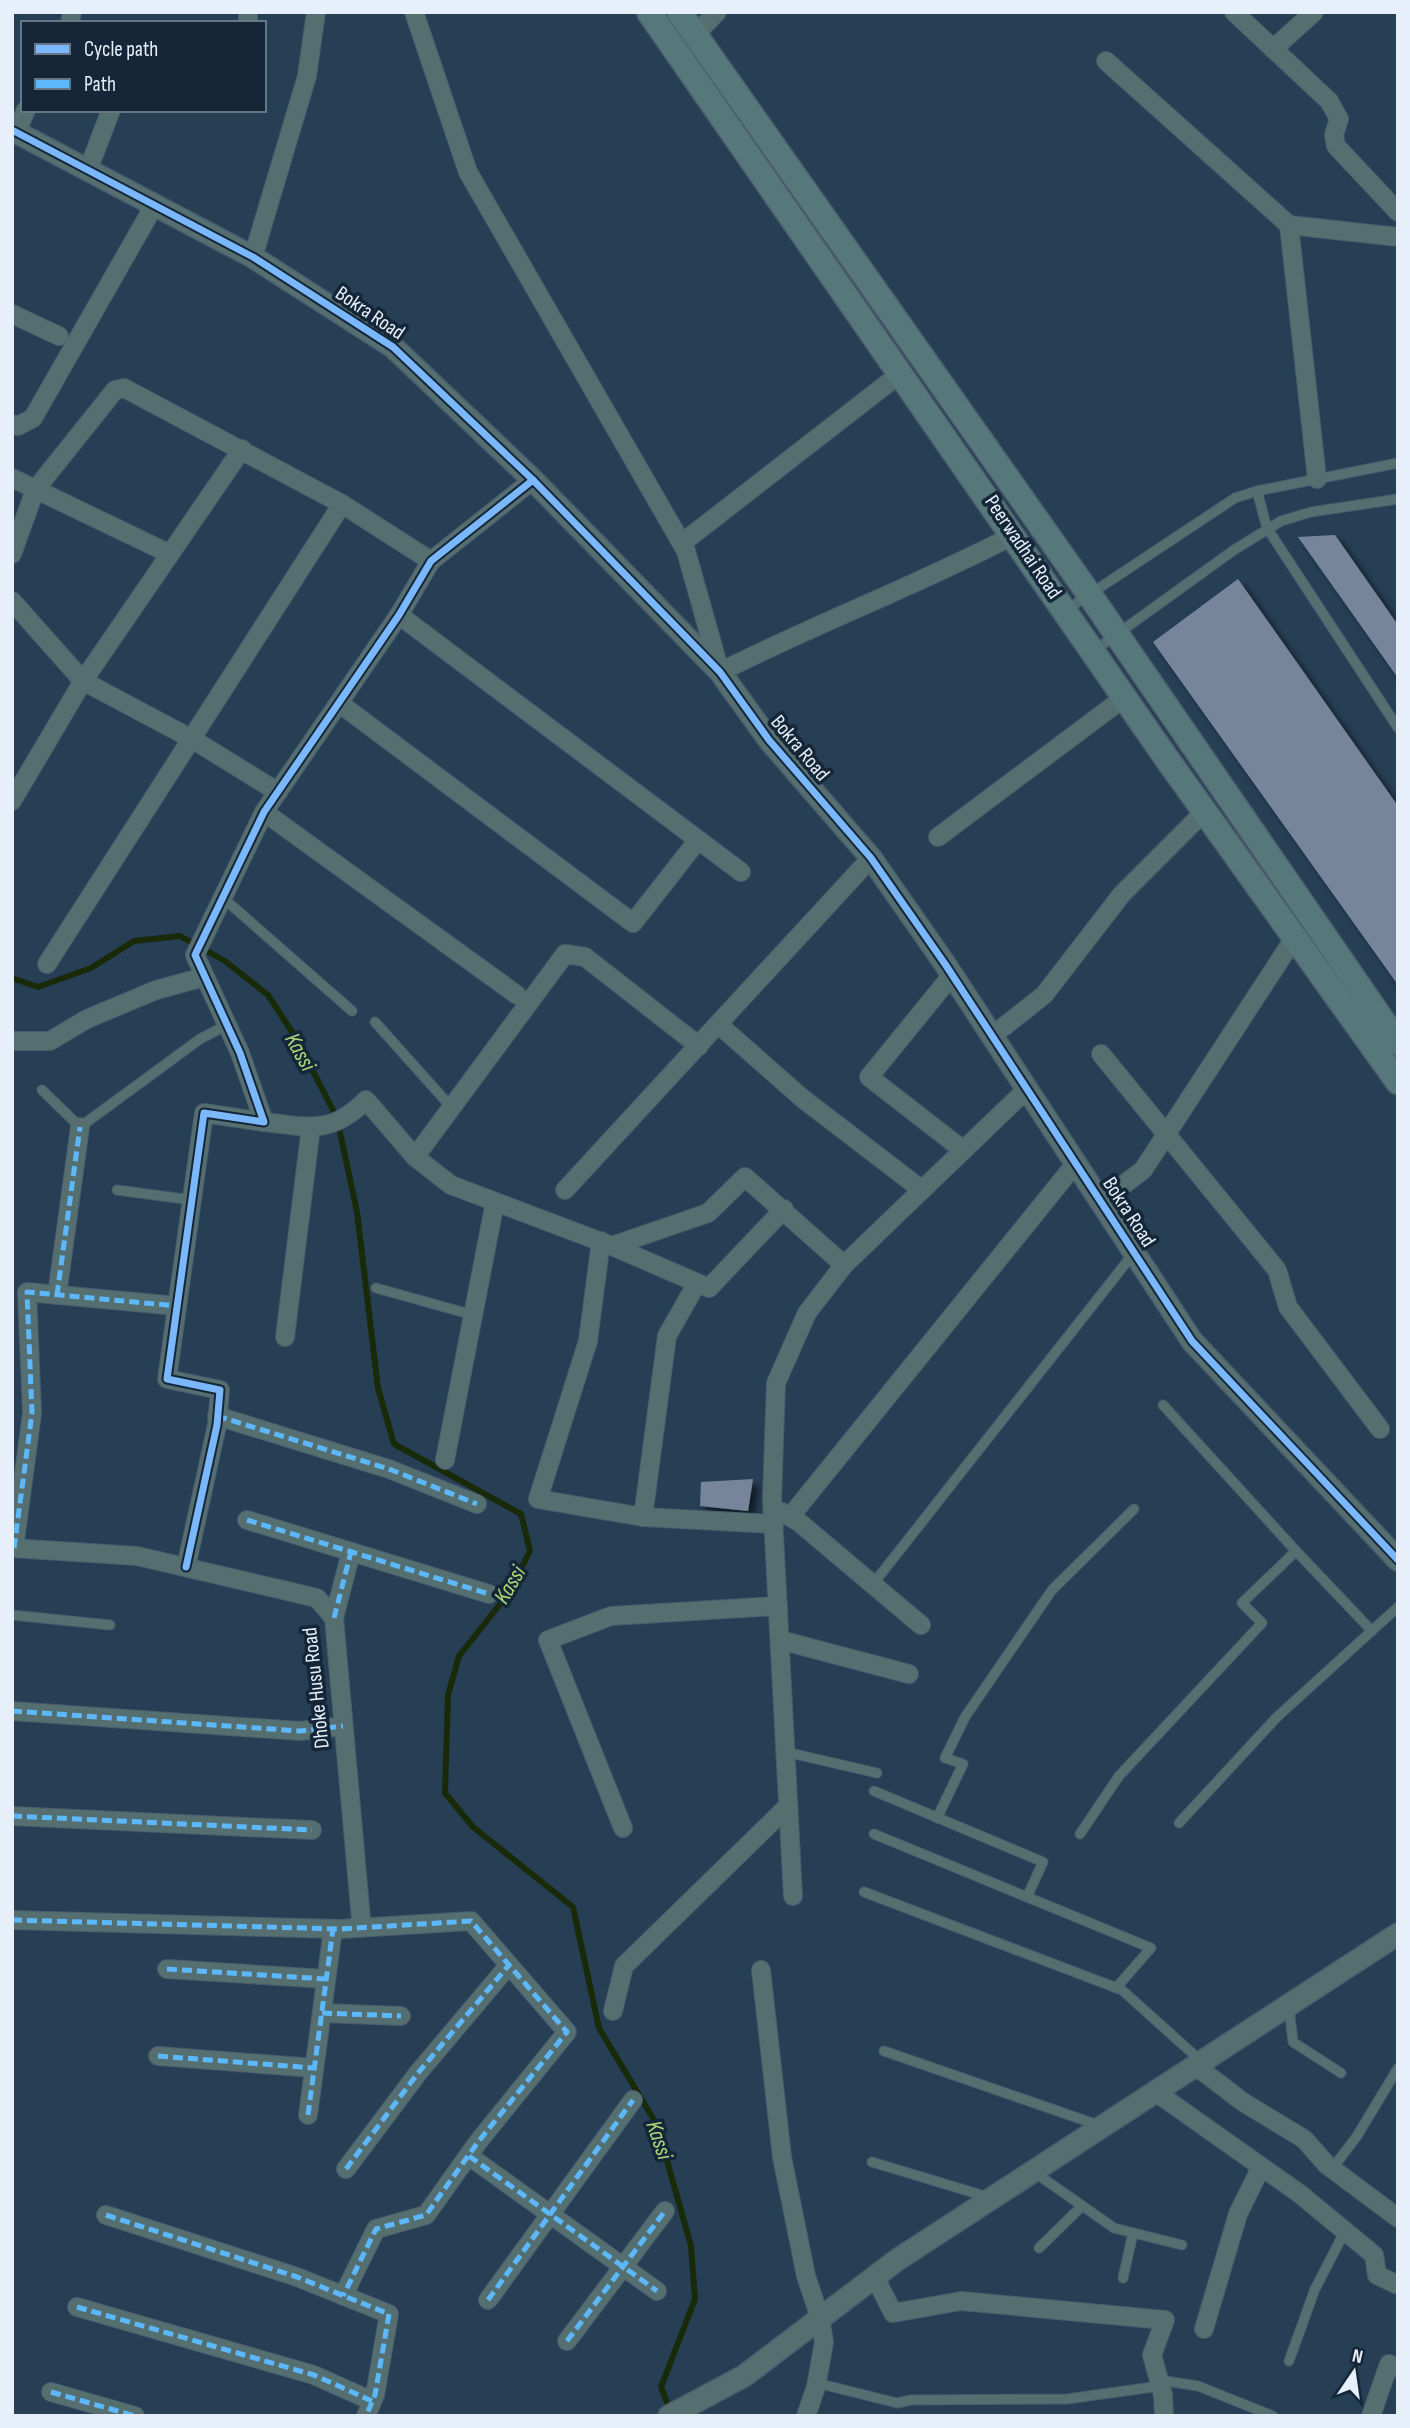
<svg xmlns="http://www.w3.org/2000/svg" width="1410" height="2428" font-family="'Sofia Sans Condensed',sans-serif">
  <style>
    .lines { fill: none; stroke-linecap: round; stroke-linejoin: round }
    .stream { stroke: #192a09; stroke-width: 6 }
    .building { fill: #76859c; filter: url(#shadow) }
    .service-casing { stroke: #495b6c; stroke-width: 11 }
    .minor-casing { stroke: #495b6c; stroke-width: 20 }
    .tertiary-casing { stroke: #495b6c; stroke-width: 24 }
    .secondary-casing { stroke: #495b6c; stroke-width: 27 }
    .service { stroke: #556f71; stroke-width: 9 }
    .minor { stroke: #556f71; stroke-width: 18 }
    .tertiary { stroke: #556f71; stroke-width: 21 }
    .secondary { stroke: #57787a; stroke-width: 24 }
    .quiet { stroke: #5cb8fa; stroke-width: 5; stroke-dasharray: 10 5; stroke-linecap: butt }
    .cycleway-casing { stroke: #142638; stroke-width: 11 }
    .cycleway { stroke: #7ab7fb; stroke-width: 7 }
    .labels { text-anchor: middle; dominant-baseline: central; stroke-width: 7; stroke-linejoin: round; paint-order: stroke }
    .street-label { font-size: 21px; fill: #e7f0fa; stroke: #142638 }
    .water-label { font-size: 23px; font-style: italic; fill: #a9d876; stroke: #142638 }
  </style>
  <defs>
    <filter id="shadow"><feDropShadow dx="6" dy="6" stdDeviation="3.5" flood-color="#0009"/></filter>
  </defs>
  <rect width="100%" height="100%" fill="#273f55"/>
  <g class="lines">
    <path class="stream" d="M12,978L38,987L91,968L134,941L180,936L225,961L268,995L296,1038L337,1118L357,1212L378,1388L394,1444L521,1514L530,1551L508,1594L459,1656L448,1695L445,1793L473,1827L573,1907L599,2028L657,2125L691,2246L695,2299L661,2387L670,2410"/>
  </g>
  <g class="building">
    <path d="M1335,535L1398,625V678L1298,537Z"/>
    <path d="M1238,579L1398,806V985L1153,642Z"/>
    <path d="M753,1479L748,1511L700,1506L701,1482Z"/>
  </g>
  <g class="lines">
    <defs>
      <g id="service">
        <path d="M1257,491L1267,528L1398,728"/>
        <path d="M1066,610L1235,498L1257,491L1398,463"/>
        <path d="M1095,650L1234,550L1281,521L1311,512L1398,499"/>
        <path d="M222,897L352,1011"/>
        <path d="M375,1022L452,1108"/>
        <path d="M42,1090L80,1127L200,1039L227,1025"/>
        <path d="M117,1190L192,1200"/>
        <path d="M376,1288L473,1315"/>
        <path d="M1296,1551L1372,1631"/>
        <path d="M873,1584L1133,1254"/>
        <path d="M12,1615L110,1625"/>
        <path d="M786,1752L877,1773"/>
        <path d="M874,1791L1043,1862L1027,1897"/>
        <path d="M937,1818L963,1764L945,1758L965,1717L1052,1590L1134,1509"/>
        <path d="M1179,1823L1277,1717L1398,1607"/>
        <path d="M874,1834L1151,1948L1116,1988"/>
        <path d="M1080,1834L1119,1776L1262,1623L1242,1603L1296,1551L1163,1405"/>
        <path d="M864,1892L1122,1990L1202,2062"/>
        <path d="M1289,2007L1293,2042L1341,2073"/>
        <path d="M884,2051L1101,2126"/>
        <path d="M872,2162L988,2197"/>
        <path d="M1332,2169L1357,2136L1398,2068"/>
        <path d="M1034,2172L1114,2228L1182,2245"/>
        <path d="M1039,2248L1082,2206"/>
        <path d="M1123,2278L1133,2233"/>
        <path d="M1289,2361L1315,2289L1345,2231"/>
        <path d="M1159,2380L1198,2386L1273,2416"/>
        <path d="M817,2383L897,2403L911,2400L1067,2399L1160,2386"/>
      </g>
      <g id="minor">
        <path d="M414,12L468,172L686,551L720,672C817,623 918,585 1014,535"/>
        <path d="M1234,12L1329,101L1339,119L1334,135L1336,146L1398,212"/>
        <path d="M70,23L72,12"/>
        <path d="M248,23V12"/>
        <path d="M695,35L717,12"/>
        <path d="M1273,49L1314,12"/>
        <path d="M1106,61L1289,225L1398,237"/>
        <path d="M16,132L26,110"/>
        <path d="M88,170L111,110"/>
        <path d="M1289,225L1317,479"/>
        <path d="M253,257L307,76L316,12"/>
        <path d="M12,314L59,336"/>
        <path d="M12,424L18,426L33,418L155,204"/>
        <path d="M12,478L170,554"/>
        <path d="M682,543L901,373"/>
        <path d="M12,554L35,490L115,390L124,388L342,504L431,561"/>
        <path d="M12,601L83,681L192,739L278,792"/>
        <path d="M399,615L741,872"/>
        <path d="M339,703L633,923L698,840"/>
        <path d="M12,801L83,681L242,449"/>
        <path d="M264,812L517,995"/>
        <path d="M938,837L1125,697"/>
        <path d="M47,964L342,504"/>
        <path d="M952,975L869,1077L963,1150"/>
        <path d="M718,1024L802,1098L922,1190"/>
        <path d="M992,1036L1044,995L1122,894L1205,811"/>
        <path d="M12,1041H50L87,1019L156,990L204,977"/>
        <path d="M1101,1054L1277,1270L1288,1307L1380,1429"/>
        <path d="M264,1122C310,1127 331,1135 366,1100L415,1157L451,1185L612,1246L708,1213L745,1177L844,1265"/>
        <path d="M415,1157L565,954L585,957L699,1046"/>
        <path d="M565,1190L871,858"/>
        <path d="M1101,1202L1143,1170L1295,937"/>
        <path d="M601,1241L588,1341L538,1499L643,1517"/>
        <path d="M612,1246L709,1288L784,1209"/>
        <path d="M697,1283L667,1336L643,1517L774,1524"/>
        <path d="M57,1295L80,1127"/>
        <path d="M285,1337L311,1127"/>
        <path d="M217,1416L389,1469L477,1504"/>
        <path d="M445,1460L495,1202"/>
        <path d="M782,1512L800,1523L921,1625"/>
        <path d="M790,1517L1076,1163"/>
        <path d="M247,1520L489,1594"/>
        <path d="M12,1548L137,1556L317,1598L334,1618L361,1919"/>
        <path d="M14,1548L32,1413L27,1292L177,1306"/>
        <path d="M186,1567L217,1425L220,1390L167,1379L204,1113L264,1122L240,1053L195,955L264,812L399,615L431,561L533,480"/>
        <path d="M334,1618L351,1552"/>
        <path d="M780,1640L909,1674"/>
        <path d="M12,1711L300,1731L343,1726"/>
        <path d="M12,1816L312,1830"/>
        <path d="M623,1828L548,1640L611,1616L778,1606"/>
        <path d="M793,1896L772,1498L776,1383L807,1313L844,1265L1027,1089"/>
        <path d="M12,1920L340,1929L471,1921L567,2032L478,2142L426,2215L376,2229L343,2296"/>
        <path d="M167,1969L326,1979"/>
        <path d="M761,1970L782,2157L806,2276L820,2318L824,2342L816,2387L806,2416"/>
        <path d="M613,2011L624,1966L788,1806"/>
        <path d="M322,2013L401,2016"/>
        <path d="M158,2056L314,2068"/>
        <path d="M1197,2067L1243,2102L1304,2139L1327,2165L1398,2218"/>
        <path d="M1157,2093L1300,2194L1374,2255L1377,2275L1398,2285"/>
        <path d="M308,2115L333,1929"/>
        <path d="M469,2156L657,2291"/>
        <path d="M346,2169L418,2073L509,1965"/>
        <path d="M106,2215L297,2277L389,2314L375,2395L366,2416"/>
        <path d="M875,2277L893,2313L961,2301L1165,2320L1152,2355L1163,2395L1164,2416"/>
        <path d="M488,2300L633,2100"/>
        <path d="M77,2307L314,2375L372,2401"/>
        <path d="M1204,2329L1238,2214L1261,2167"/>
        <path d="M567,2341L665,2211"/>
        <path d="M51,2392L135,2416"/>
        <path d="M1371,2416L1389,2364L1398,2368"/>
      </g>
      <g id="tertiary">
        <path d="M12,130L253,257L393,347L533,480L720,672L769,740L871,858L945,964L1192,1341L1398,1560"/>
        <path d="M669,2416L744,2376L897,2260L1398,1934"/>
      </g>
      <g id="secondary">
        <path d="M649,12L1167,759L1398,1082"/>
        <path d="M679,12L1089,594L1398,1043"/>
      </g>
    </defs>
    <use href="#service" class="service-casing"/>
    <use href="#minor" class="minor-casing"/>
    <use href="#tertiary" class="tertiary-casing"/>
    <use href="#secondary" class="secondary-casing"/>
    <use href="#service" class="service"/>
    <use href="#minor" class="minor"/>
    <use href="#tertiary" class="tertiary"/>
    <use href="#secondary" class="secondary"/>
    <g class="quiet">
      <path d="M57,1295L80,1127"/>
      <path d="M217,1416L389,1469L477,1504"/>
      <path d="M247,1520L489,1594"/>
      <path d="M14,1548L32,1413L27,1292L177,1306"/>
      <path d="M334,1618L351,1552"/>
      <path d="M12,1711L300,1731L343,1726"/>
      <path d="M12,1816L312,1830"/>
      <path d="M12,1920L340,1929L471,1921L567,2032L478,2142L426,2215L376,2229L343,2296"/>
      <path d="M167,1969L326,1979"/>
      <path d="M322,2013L401,2016"/>
      <path d="M158,2056L314,2068"/>
      <path d="M308,2115L333,1929"/>
      <path d="M469,2156L657,2291"/>
      <path d="M346,2169L418,2073L509,1965"/>
      <path d="M106,2215L297,2277L389,2314L375,2395L366,2416"/>
      <path d="M488,2300L633,2100"/>
      <path d="M77,2307L314,2375L372,2401"/>
      <path d="M567,2341L665,2211"/>
      <path d="M51,2392L135,2416"/>
    </g>
    <defs>
      <g id="cycleway">
        <path d="M12,130L253,257L393,347L533,480L720,672L769,740L871,858L945,964L1192,1341L1398,1560"/>
        <path d="M186,1567L217,1425L220,1390L167,1379L204,1113L264,1122L240,1053L195,955L264,812L399,615L431,561L533,480"/>
      </g>
    </defs>
    <use href="#cycleway" class="cycleway-casing"/>
    <use href="#cycleway" class="cycleway"/>
  </g>
  <g class="labels">
    <g class="street-label">
      <text transform="translate(370 313) rotate(34)">Bokra Road</text>
      <text transform="translate(1023 547) rotate(56)">Peerwadhai Road</text>
      <text transform="translate(800 748) rotate(50)">Bokra Road</text>
      <text transform="translate(1129 1212) rotate(57)">Bokra Road</text>
      <text transform="translate(316 1688) rotate(-96)">Dhoke Husu Road</text>
    </g>
    <g class="water-label">
      <text transform="translate(300 1052) rotate(61)">Kassi</text>
      <text transform="translate(510 1585) rotate(-59)">Kassi</text>
      <text transform="translate(659 2140) rotate(71)">Kassi</text>
    </g>
  </g>
  <rect width="1410" height="2428" fill="none" stroke="#e7f0fa" stroke-width="28"/>
  <rect x="21" y="21" width="245" height="91" fill="#142638" stroke="#687786" stroke-width="2"/>
  <rect x="35" y="44" width="35" height="10" fill="#7ab7fb" stroke="#687786" stroke-width="2"/>
  <text x="84" y="56" font-size="21" fill="#e7f0fa">Cycle path</text>
  <rect x="35" y="79" width="35" height="10" fill="#5cb8fa" stroke="#687786" stroke-width="2"/>
  <text x="84" y="91" font-size="21" fill="#e7f0fa">Path</text>
  <g transform="translate(1354 2372) rotate(13)" stroke="#142638" stroke-width="5" paint-order="stroke">
  <path d="M0-5L12 26L0 18L-12 26Z" fill="#e7f0fa"/>
  <text y="-10" font-size="19" font-weight="bold" text-anchor="middle" fill="#e7f0fa">N</text>
  </g>
</svg>
